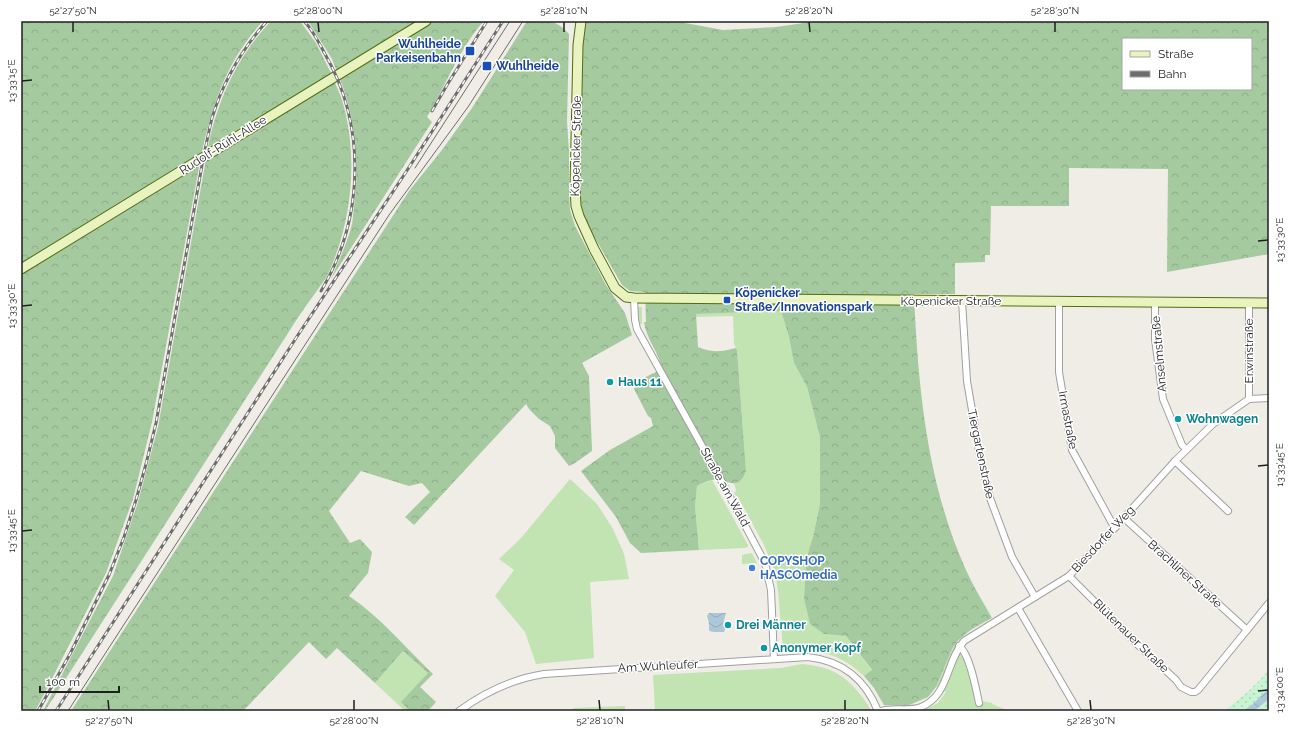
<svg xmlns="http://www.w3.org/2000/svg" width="1290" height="732" font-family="Raleway,sans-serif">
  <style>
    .grass { fill: #c2e3b2 }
    .forest { fill: url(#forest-crowns); fill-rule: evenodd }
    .park { fill: url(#park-dots) }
    .water { fill: url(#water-waves) }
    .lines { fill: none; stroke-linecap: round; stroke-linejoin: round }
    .minor-casing { stroke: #a0a0a0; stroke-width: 8 }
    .secondary-casing { stroke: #536c10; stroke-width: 11 }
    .minor { stroke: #fff; stroke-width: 6 }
    .secondary { stroke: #e8f3c0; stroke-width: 9 }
    .tram { stroke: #6d6d6d; stroke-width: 1 }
    .rail-casing { stroke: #6d6d6d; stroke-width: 3 }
    .rail { stroke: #fff; stroke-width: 1.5; stroke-dasharray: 4.5; stroke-linecap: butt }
    .ticks { fill: none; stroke: #1f1f1f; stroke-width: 1.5 }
    .transit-dot { fill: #1a4fb4; stroke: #fff; stroke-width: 1.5 }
    .culture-dot { fill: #0f9aa8; stroke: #fff; stroke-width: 1.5 }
    .shop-dot { fill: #3f7fe0; stroke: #fff; stroke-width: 1.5 }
    .labels { text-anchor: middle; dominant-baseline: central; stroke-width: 3; stroke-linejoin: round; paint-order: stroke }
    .transit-label { font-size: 12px; font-weight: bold; fill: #164399; stroke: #fff; text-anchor: start }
    .street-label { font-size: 12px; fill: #1f1f1f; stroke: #fff }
    .culture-label { font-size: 12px; font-weight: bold; fill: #0d838f; stroke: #fff; text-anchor: start }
    .shop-label { font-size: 12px; font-weight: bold; fill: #366cbe; stroke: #fff; text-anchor: start }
    .neatline { fill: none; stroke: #1f1f1f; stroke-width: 1.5 }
    .ticks-label { font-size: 10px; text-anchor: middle; fill: #1f1f1f }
  </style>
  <defs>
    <pattern id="forest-crowns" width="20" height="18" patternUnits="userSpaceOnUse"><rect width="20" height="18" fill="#a5ca9f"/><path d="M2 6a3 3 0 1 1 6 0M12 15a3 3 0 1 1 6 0" fill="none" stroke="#8ead88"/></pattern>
    <pattern id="park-dots" width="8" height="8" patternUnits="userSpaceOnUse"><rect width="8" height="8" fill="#c8f4d3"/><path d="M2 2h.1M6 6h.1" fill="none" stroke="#abd1b5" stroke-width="1.8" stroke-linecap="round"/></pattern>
    <pattern id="water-waves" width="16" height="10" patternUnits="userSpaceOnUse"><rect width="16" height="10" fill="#abc7d8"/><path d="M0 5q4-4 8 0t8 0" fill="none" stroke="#93aab9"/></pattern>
  </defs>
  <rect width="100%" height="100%" fill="#efede6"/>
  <g class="grass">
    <path d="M638,307H642V324L639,325L637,314Z"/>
    <path d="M781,311L789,337L794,363L807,387L820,437V504L813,537L806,559L804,599L810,624L824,634L846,636L872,671L864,676C838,652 819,650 785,651L783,650L778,591L775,572L764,545L738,497L734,494L736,490L734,483C741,482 744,477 746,471L737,350L734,344L733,316L696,317V314Z"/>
    <path d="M570,479L597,504L613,529L624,554L629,579L590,582L594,658L536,664L525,632L495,596L514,570L499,559L521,538Z"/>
    <path d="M712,480L748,545V547L744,548L699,550L695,506L697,486Z"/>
    <path d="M752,553L757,563L742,564V555Z"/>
    <path d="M957,642L964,653L982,701L992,703V704L1009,711H979L975,710L964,711H923L938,703L946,692L936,687L953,647Z"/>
    <path d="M403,651L428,673L402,702L410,711H405L375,683Z"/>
    <path d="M802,664C828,667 842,672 859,693C864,699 868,704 871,711H655L653,675L781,668Z"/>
    <path d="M625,706V710L629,711H568L574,708Z"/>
  </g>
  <g class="forest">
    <path d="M21,21H263C226,62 213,103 201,156L21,267Z"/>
    <path d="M271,21H300L316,43L332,75L207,152C216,103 236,58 271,21Z"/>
    <path d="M308,21H421L337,72L332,59Z"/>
    <path d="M431,21H484C459,49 446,85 427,117L432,122L331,279C338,262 346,246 351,228C353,221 353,214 354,207C360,163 356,118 339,77Z"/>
    <path d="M527,21C546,21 555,18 569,34L567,122L569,151V192L570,210L575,226L606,285L625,313L632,335L582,363L589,376L592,451L575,463L569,466L555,448V436L550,426L539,419L529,409L526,404L414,525L405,517L430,492L422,483L409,486L361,471L329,511L350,543L360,539L372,552L368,573L349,596C379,616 406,648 433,674L420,687L436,702L428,711H410L401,702L428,673L403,651L375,683L337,648L326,659L309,642L243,711H71L409,191L442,150L472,108Z"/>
    <path d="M586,21H674L723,30L776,27L818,21H1269V254L1167,272L1168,169L1069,168V206H991L990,255H985V262L955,263V294H914C918,387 927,484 966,570C973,586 983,602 992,618C977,626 963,633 953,647L936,687L928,697L907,706L884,705L874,688L864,676L872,670L846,636L824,634L810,624L804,599L806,559L813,537L820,504V437L807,387L794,363L789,337L781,311L696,314L698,347C713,353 720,352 736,348L737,350L746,471C738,493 727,478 712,480C707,481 701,484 697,486L695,506L699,550L641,553L630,543L616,517L581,471L610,450L653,426L651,418L648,416L634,389C637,385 641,380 646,377C654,372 656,375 661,365C657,350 646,338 644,322H646L645,292L630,291L622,285L587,224L581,207L580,186L582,46ZM1123,39H1251V89H1123Z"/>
    <path d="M334,81C337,87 340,94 342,100C359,156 352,222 328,274C325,280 320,286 316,292C307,304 298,317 290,330L45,711H43L113,576L138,502L158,427L206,159Z"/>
    <path d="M200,162L152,422L133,499L106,573L40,702L35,711H21V273Z"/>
  </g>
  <g class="park">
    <path d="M1269,670V688L1253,704L1243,711H1223C1241,699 1255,686 1269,670Z"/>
    <path d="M1269,699V711H1254Z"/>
  </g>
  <g class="water">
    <path d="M709,613H726L723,624L726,627L724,632C701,632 713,632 707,616Z"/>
    <path d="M1269,688V699L1254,711H1243L1253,704Z"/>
  </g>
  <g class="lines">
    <defs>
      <g id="minor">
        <path d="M634,298L635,320L637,329L722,482L765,563L771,590L774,659"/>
        <path d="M962,301L967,381L979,451L990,498L1012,557L1035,597"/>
        <path d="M1059,301V372L1072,450L1113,525L1116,527"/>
        <path d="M1155,302V339L1163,399L1182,445L1186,449"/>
        <path d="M1249,302V399"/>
        <path d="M1175,461L1228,511"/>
        <path d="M1124,518L1247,630"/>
        <path d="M1069,576L1137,644L1176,680L1181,687L1191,692H1195L1198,690L1269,603"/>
        <path d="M1018,608L1078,711"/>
        <path d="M959,646C970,654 976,689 979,703"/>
        <path d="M459,711C485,692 512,679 544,674L808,657C843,661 865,679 878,711"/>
        <path d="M881,711C895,707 908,712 921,707C949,696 946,661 964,641L1069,576L1111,532L1175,461L1213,424L1249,399L1269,398"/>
      </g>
      <g id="secondary">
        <path d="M581,21L578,45L575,187L576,206L579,216L594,249L615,288L626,297L634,298L1269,303"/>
        <path d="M21,269L426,21"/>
      </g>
    </defs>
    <use href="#minor" class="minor-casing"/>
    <use href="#secondary" class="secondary-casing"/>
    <use href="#minor" class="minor"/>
    <use href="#secondary" class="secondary"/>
    <g class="tram">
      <path d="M415,168L510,21"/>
      <path d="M68,711L389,215L468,107L523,21"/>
    </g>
    <defs>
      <g id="rail">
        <path d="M304,21C313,30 319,43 325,54C367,127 364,219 321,291"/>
        <path d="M432,111L447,85L487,21"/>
        <path d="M38,711L70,654L109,575L124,537L136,500L146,464L156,423L204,154C207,142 209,130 212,118C223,82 242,49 267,21"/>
        <path d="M56,711L298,335L406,172L503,21"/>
      </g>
    </defs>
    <use href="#rail" class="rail-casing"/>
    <use href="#rail" class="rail"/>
  </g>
  <path class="ticks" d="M73,22V32M318,22L319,32M564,22V32M809,22L810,32M1055,22V32M22,81L32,80M1258,241L1268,240M22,306L32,305M1258,466L1268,465M22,531L32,530M1258,691L1268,690M108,700L109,710M354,700V710M599,700L600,710M845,700V710M1090,700L1091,710"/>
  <g class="transit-dot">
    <rect x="465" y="46" width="10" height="10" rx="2"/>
    <rect x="482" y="61" width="10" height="10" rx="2"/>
    <rect x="723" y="296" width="8" height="8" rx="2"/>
  </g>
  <g class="culture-dot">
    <circle cx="610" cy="382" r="4"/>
    <circle cx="1178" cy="419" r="4"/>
    <circle cx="728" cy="625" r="4"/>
    <circle cx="764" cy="648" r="4"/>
  </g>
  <circle class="shop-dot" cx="752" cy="568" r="4"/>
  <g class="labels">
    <g class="transit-label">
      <text x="461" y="44" text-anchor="end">Wuhlheide<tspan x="461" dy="14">Parkeisenbahn</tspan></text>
      <text x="496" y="66">Wuhlheide</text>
      <text x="735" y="293">Köpenicker<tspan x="735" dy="14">Straße/Innovationspark</tspan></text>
    </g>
    <g class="street-label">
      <text transform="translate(223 145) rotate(-32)">Rudolf-Rühl-Allee</text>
      <text transform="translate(576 146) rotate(-89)">Köpenicker Straße</text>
      <text x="951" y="301">Köpenicker Straße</text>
      <text transform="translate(1249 351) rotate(-90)">Erwinstraße</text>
      <text transform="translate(1159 354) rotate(-95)">Anselmstraße</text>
      <text transform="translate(1068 420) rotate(79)">Irmastraße</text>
      <text transform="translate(981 454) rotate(78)">Tiergartenstraße</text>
      <text transform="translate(725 487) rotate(61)">Straße am Wald</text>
      <text transform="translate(1103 539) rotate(-47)">Biesdorfer Weg</text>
      <text transform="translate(1185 574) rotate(42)">Brachliner Straße</text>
      <text transform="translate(1131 636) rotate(44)">Blütenauer Straße</text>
      <text transform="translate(658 666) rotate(-3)">Am Wuhleufer</text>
    </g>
    <g class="culture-label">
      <text x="618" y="382">Haus 11</text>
      <text x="1186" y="419">Wohnwagen</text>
      <text x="736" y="625">Drei Männer</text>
      <text x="772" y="648">Anonymer Kopf</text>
    </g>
    <g class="shop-label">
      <text x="760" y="561">COPYSHOP<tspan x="760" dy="14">HASCOmedia</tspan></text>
    </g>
  </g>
  <rect width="1290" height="732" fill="none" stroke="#ffffff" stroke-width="44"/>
  <rect x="1122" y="38" width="130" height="52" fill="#ffffff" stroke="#a5a5a5"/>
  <rect x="1130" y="51" width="20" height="6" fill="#e8f3c0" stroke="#a5a5a5"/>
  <text x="1158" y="58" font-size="12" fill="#1f1f1f">Straße</text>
  <rect x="1130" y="71" width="20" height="6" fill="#6d6d6d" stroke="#a5a5a5"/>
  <text x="1158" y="78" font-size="12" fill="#1f1f1f">Bahn</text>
  <path d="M40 686v6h79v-6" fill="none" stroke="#1f1f1f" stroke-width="2"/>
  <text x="46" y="686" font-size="12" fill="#1f1f1f" stroke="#ffffff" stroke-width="3" paint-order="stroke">100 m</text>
  <rect x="22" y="22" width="1246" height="688" class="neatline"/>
  <g class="ticks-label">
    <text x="73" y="14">52°27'50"N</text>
    <text x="318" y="14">52°28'00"N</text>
    <text x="564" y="14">52°28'10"N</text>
    <text x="809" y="14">52°28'20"N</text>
    <text x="1055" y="14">52°28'30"N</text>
    <text transform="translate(11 81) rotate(-90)" y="4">13°33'15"E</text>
    <text transform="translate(1279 240) rotate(-90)" y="4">13°33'30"E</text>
    <text transform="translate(11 306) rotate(-90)" y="4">13°33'30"E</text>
    <text transform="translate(1279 465) rotate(-90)" y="4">13°33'45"E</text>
    <text transform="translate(11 531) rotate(-90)" y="4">13°33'45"E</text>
    <text transform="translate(1279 690) rotate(-90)" y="4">13°34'00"E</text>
    <text x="109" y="724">52°27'50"N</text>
    <text x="354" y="724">52°28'00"N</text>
    <text x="600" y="724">52°28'10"N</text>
    <text x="845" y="724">52°28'20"N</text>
    <text x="1091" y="724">52°28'30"N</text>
  </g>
</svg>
